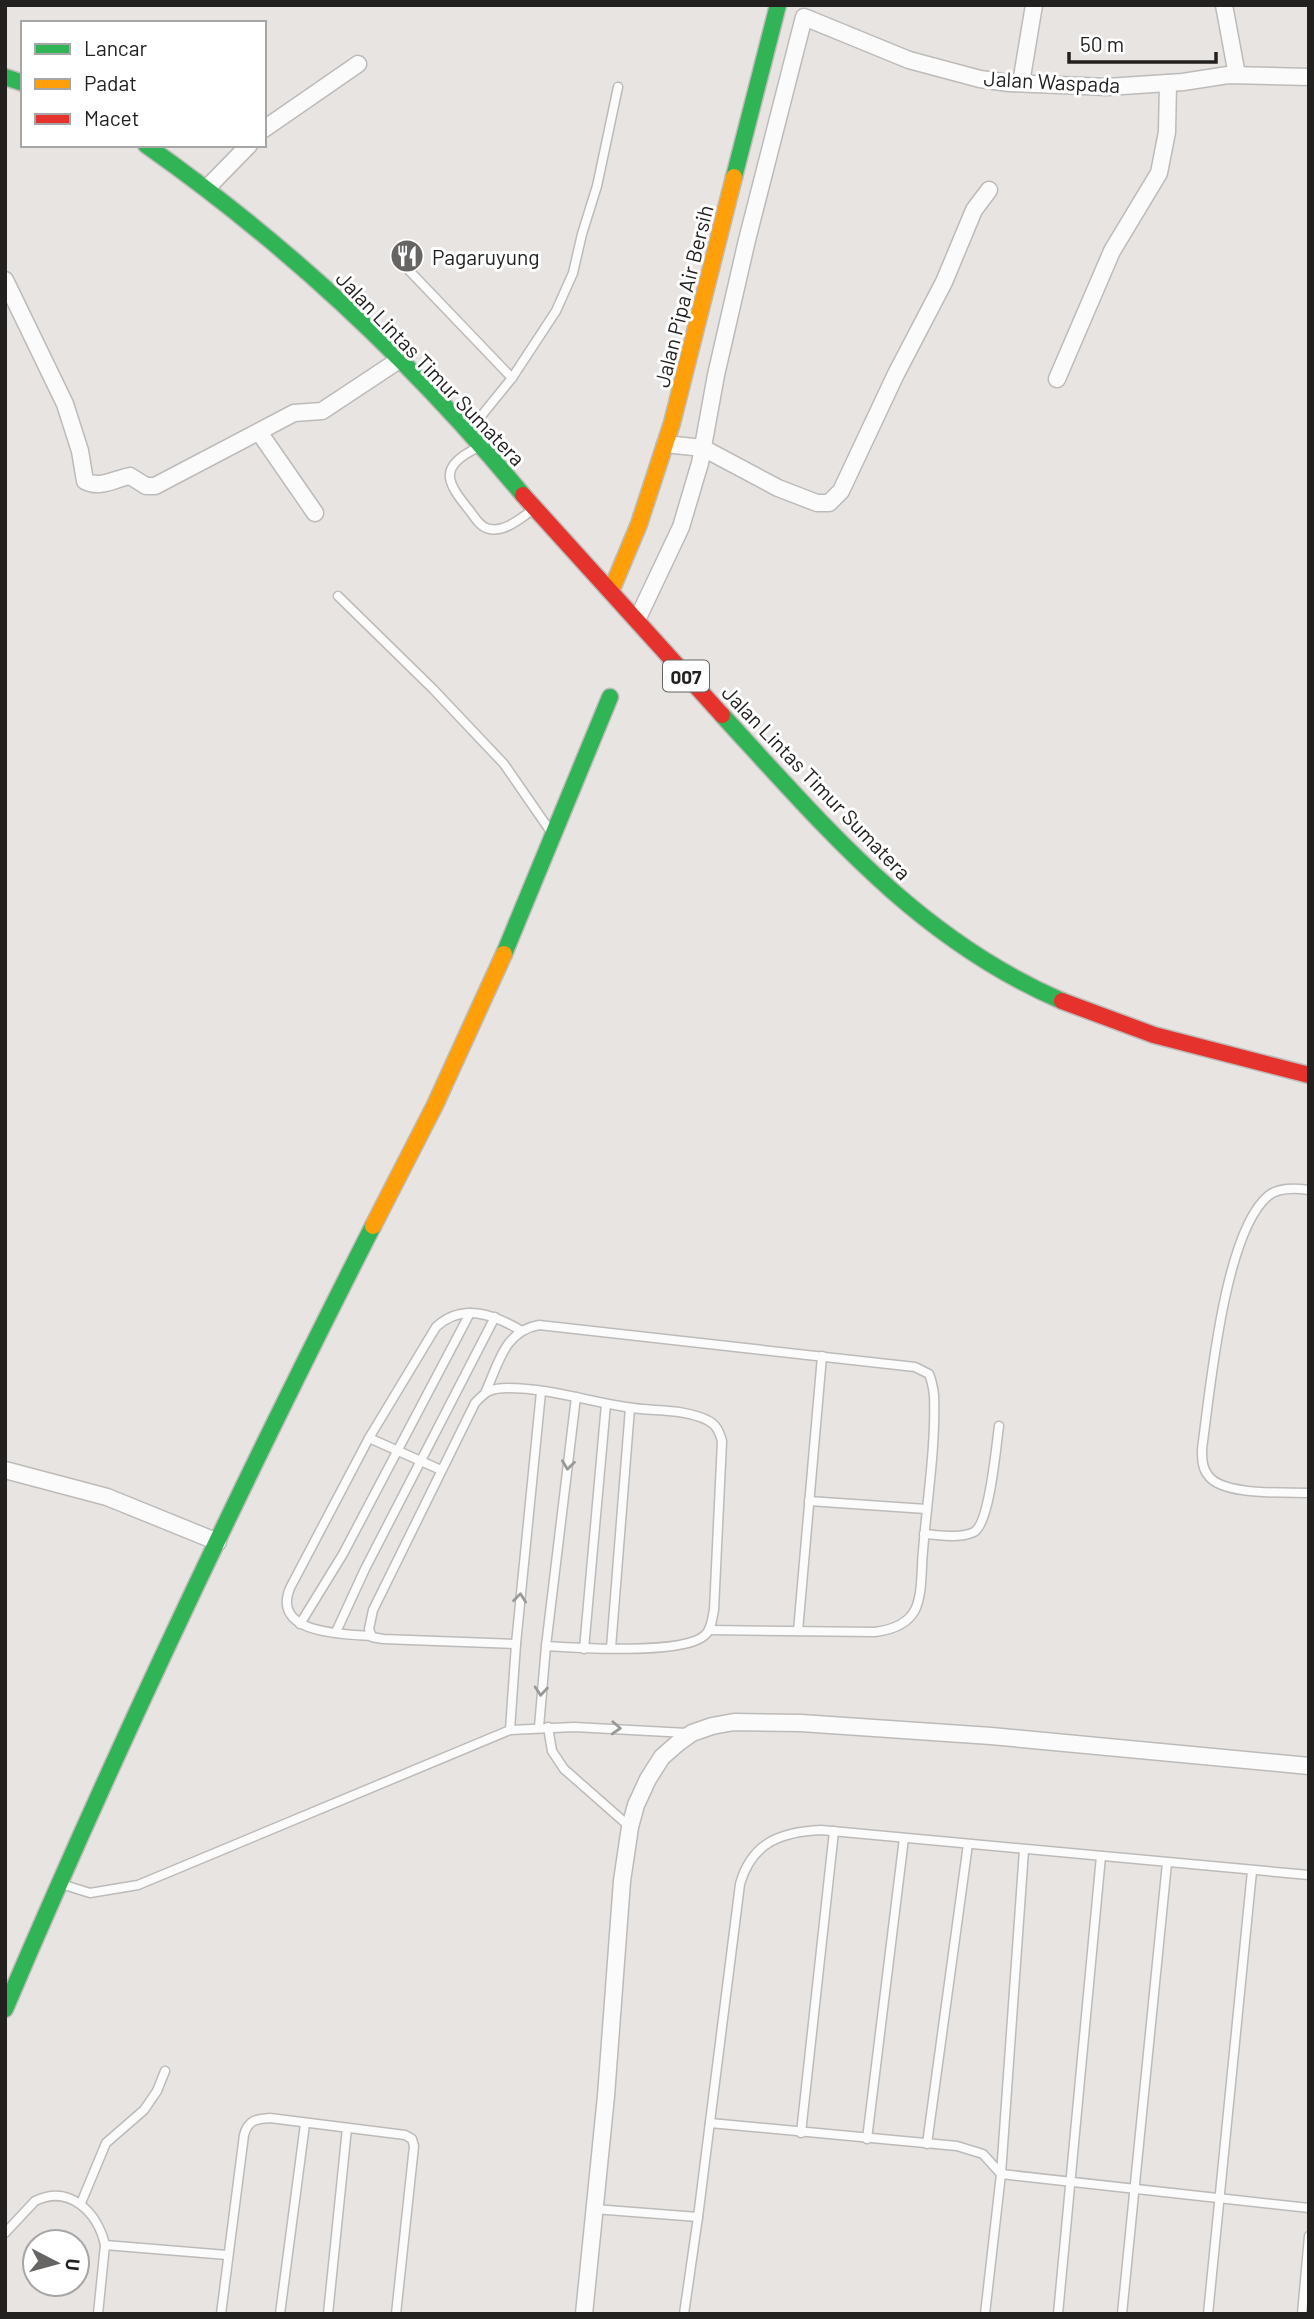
<svg xmlns="http://www.w3.org/2000/svg" width="1314" height="2319" font-family="Barlow,sans-serif">
  <style>
    .lines { fill: none; stroke-linecap: round; stroke-linejoin: round }
    .lane-casing { stroke: #bdbbb9; stroke-width: 11 }
    .street-casing { stroke: #bdbbb9; stroke-width: 19 }
    .fast-casing { stroke: #bdbbb9; stroke-width: 19 }
    .slow-casing { stroke: #bdbbb9; stroke-width: 19 }
    .jam-casing { stroke: #bdbbb9; stroke-width: 19 }
    .lane { stroke: #fbfbfb; stroke-width: 8 }
    .street { stroke: #fbfbfb; stroke-width: 16 }
    .fast { stroke: #30b455; stroke-width: 16 }
    .slow { stroke: #ff9f0a; stroke-width: 16 }
    .jam { stroke: #e5322d; stroke-width: 16 }
    .oneway { stroke: #999998 }
    .labels { text-anchor: middle; dominant-baseline: central; stroke-width: 6; stroke-linejoin: round; paint-order: stroke }
    .shield { fill: #fff; stroke: #646463; stroke-width: 2 }
    .shield-label { font-size: 19px; font-weight: bold; fill: #222120 }
    .street-label { font-size: 21px; fill: #222120; stroke: #fff }
    .poi-label { font-size: 21px; fill: #222120; stroke: #fff; text-anchor: start }
  </style>
  <rect width="100%" height="100%" fill="#e7e4e2"/>
  <g class="lines">
    <defs>
      <g id="lane">
        <path d="M401,262L512,378"/>
        <path d="M473,426L512,378L556,311L573,273L582,234L597,186L618,87"/>
        <path d="M477,448C437,467 447,483 470,511C475,518 481,528 490,529C505,532 519,519 530,512"/>
        <path d="M338,596L433,689L504,764L551,832"/>
        <path d="M1309,1190C1295,1188 1279,1187 1268,1196C1224,1233 1210,1391 1202,1449C1202,1458 1202,1468 1208,1475C1221,1496 1285,1492 1309,1493"/>
        <path d="M486,1391C499,1362 505,1331 539,1325L915,1367L929,1374C932,1381 933,1387 934,1395C936,1446 927,1500 923,1551C921,1569 923,1593 915,1610C907,1625 891,1630 875,1632L709,1630"/>
        <path d="M369,1438L436,1327C462,1303 493,1314 520,1330"/>
        <path d="M809,1501L926,1509"/>
        <path d="M924,1534C940,1535 959,1539 974,1532C990,1523 996,1446 999,1426"/>
        <path d="M300,1624L343,1554L470,1313"/>
        <path d="M798,1631L822,1356"/>
        <path d="M336,1632L365,1569L495,1317"/>
        <path d="M371,1636C343,1634 271,1634 290,1588L369,1438L441,1470"/>
        <path d="M516,1644L383,1639L372,1637L369,1629L373,1610L475,1403C486,1391 491,1388 508,1388C548,1388 587,1401 626,1407C653,1412 682,1408 707,1420C716,1424 719,1431 722,1441L714,1610C712,1618 712,1629 705,1635C685,1655 576,1648 546,1646"/>
        <path d="M611,1648L630,1408"/>
        <path d="M584,1649L606,1404"/>
        <path d="M539,1727L546,1646L576,1397"/>
        <path d="M548,1727L552,1751L564,1769L630,1827"/>
        <path d="M510,1730L516,1644L541,1392"/>
        <path d="M61,1884L90,1893L138,1885L510,1730L574,1727L687,1733"/>
        <path d="M710,2123L957,2146L983,2154L1001,2174L1309,2208"/>
        <path d="M801,2133L834,1831"/>
        <path d="M867,2139L904,1838"/>
        <path d="M927,2144L968,1844"/>
        <path d="M81,2203L106,2143L144,2110L157,2091L165,2071"/>
        <path d="M594,2209L698,2217"/>
        <path d="M5,2233L35,2201C70,2184 98,2213 105,2245"/>
        <path d="M98,2314L105,2245L227,2255"/>
        <path d="M221,2314L244,2135C248,2120 256,2119 270,2118L405,2135L412,2139L414,2146L396,2314"/>
        <path d="M280,2314L305,2124"/>
        <path d="M328,2314L347,2128"/>
        <path d="M684,2314L698,2217L740,1884C752,1842 781,1832 821,1830L1309,1875"/>
        <path d="M985,2314L1001,2174L1024,1850"/>
        <path d="M1058,2314L1101,1856"/>
        <path d="M1122,2314L1167,1863"/>
        <path d="M1208,2314L1252,1871"/>
        <path d="M1302,2314L1309,2236"/>
      </g>
      <g id="street">
        <path d="M1224,5L1237,75"/>
        <path d="M1021,83L1034,5"/>
        <path d="M264,129L358,64"/>
        <path d="M207,188L249,145"/>
        <path d="M5,280L65,404L80,451L85,481C100,489 114,479 130,476L146,486H155L294,413L322,411L399,360"/>
        <path d="M1057,379L1112,251L1159,173L1167,132L1168,83"/>
        <path d="M259,432L315,513"/>
        <path d="M665,444L703,448L778,488L817,503H829L841,491L896,374L944,282L974,210L989,190"/>
        <path d="M637,620L681,527L700,463L716,375L747,240L804,17L909,60L980,79L1009,83L1107,87L1183,82L1228,75L1309,77"/>
        <path d="M5,1470L107,1497L218,1542"/>
        <path d="M584,2314L606,2096L622,1881L630,1827L636,1805L648,1779L662,1757L678,1743L692,1733L712,1726L734,1722L801,1723L991,1736L1309,1766"/>
      </g>
      <g id="fast">
        <path d="M5,77L23,83"/>
        <path d="M146,145C288,245 413,362 523,495"/>
        <path d="M734,177L778,5"/>
        <path d="M722,715C826,828 918,939 1062,1001"/>
        <path d="M504,954L610,697"/>
        <path d="M5,2009C118,1744 242,1483 373,1226"/>
      </g>
      <g id="slow">
        <path d="M611,591L639,524L672,423L734,177"/>
        <path d="M373,1226L435,1105L504,954"/>
      </g>
      <g id="jam">
        <path d="M523,495L722,715"/>
        <path d="M1062,1001L1154,1035L1309,1075"/>
      </g>
    </defs>
    <use href="#lane" class="lane-casing"/>
    <use href="#street" class="street-casing"/>
    <use href="#fast" class="fast-casing"/>
    <use href="#slow" class="slow-casing"/>
    <use href="#jam" class="jam-casing"/>
    <use href="#lane" class="lane"/>
    <use href="#street" class="street"/>
    <use href="#fast" class="fast"/>
    <use href="#slow" class="slow"/>
    <use href="#jam" class="jam"/>
  </g>
  <defs><path id="oneway-chevron" d="M-2-3.5L2.5 0L-2 3.5" fill="none" stroke-width="1.6" stroke-linecap="round" stroke-linejoin="round" transform="scale(1.75)"/></defs>
  <g class="oneway">
    <use href="#oneway-chevron" transform="translate(568 1465) rotate(97)"/>
    <use href="#oneway-chevron" transform="translate(520 1598) rotate(-84)"/>
    <use href="#oneway-chevron" transform="translate(541 1691) rotate(95)"/>
    <use href="#oneway-chevron" transform="translate(616 1728) rotate(3)"/>
  </g>
  <defs>
    <symbol id="restaurant-disc" viewBox="-11 -11 22 22"><circle r="9.5" fill="#676564" stroke="#fff"/><path d="M-5-6h1v4h1v-4h1v4h1v-4h1v5L-1.5 .5V6h-2V.5L-5-1ZM5-6V6H3V1.5H1.5Q1.5-4 5-6Z" fill="#fff"/></symbol>
  </defs>
  <g fill-rule="evenodd">
    <use href="#restaurant-disc" x="388" y="237" width="38" height="38"/>
  </g>
  <g class="labels">
    <rect class="shield" x="663" y="660.5" width="46" height="31" rx="5"/>
    <g class="shield-label">
      <text x="686" y="676">007</text>
    </g>
    <g class="street-label">
      <text transform="translate(1052 81) rotate(3)">Jalan Waspada</text>
      <text transform="translate(683 296) rotate(-76)">Jalan Pipa Air Bersih</text>
      <text transform="translate(431 368) rotate(46)">Jalan Lintas Timur Sumatera</text>
      <text transform="translate(817 782) rotate(46)">Jalan Lintas Timur Sumatera</text>
    </g>
    <g class="poi-label">
      <text x="432" y="256">Pagaruyung</text>
    </g>
  </g>
  <rect width="1314" height="2319" fill="none" stroke="#222120" stroke-width="14"/>
  <rect x="21" y="21" width="245" height="126" fill="#ffffff" stroke="#a7a6a6" stroke-width="2"/>
  <rect x="35" y="44" width="35" height="10" fill="#30b455" stroke="#a7a6a6" stroke-width="2"/>
  <text x="84" y="56" font-size="21" fill="#222120">Lancar</text>
  <rect x="35" y="79" width="35" height="10" fill="#ff9f0a" stroke="#a7a6a6" stroke-width="2"/>
  <text x="84" y="91" font-size="21" fill="#222120">Padat</text>
  <rect x="35" y="114" width="35" height="10" fill="#e5322d" stroke="#a7a6a6" stroke-width="2"/>
  <text x="84" y="126" font-size="21" fill="#222120">Macet</text>
  <g transform="translate(56 2263) rotate(96)"><circle r="33" fill="#ffffff" stroke="#a7a6a6" stroke-width="2"/>
  <path d="M0-5L12 26L0 18L-12 26Z" fill="#676564"/>
  <text y="-10" font-size="19" font-weight="bold" text-anchor="middle" fill="#222120">U</text>
  </g>
  <path d="M1069 52v10h147v-10" fill="none" stroke="#222120" stroke-width="3.5"/>
  <text x="1080" y="52" font-size="21" fill="#222120" stroke="#ffffff" stroke-width="5" paint-order="stroke">50 m</text>
</svg>
